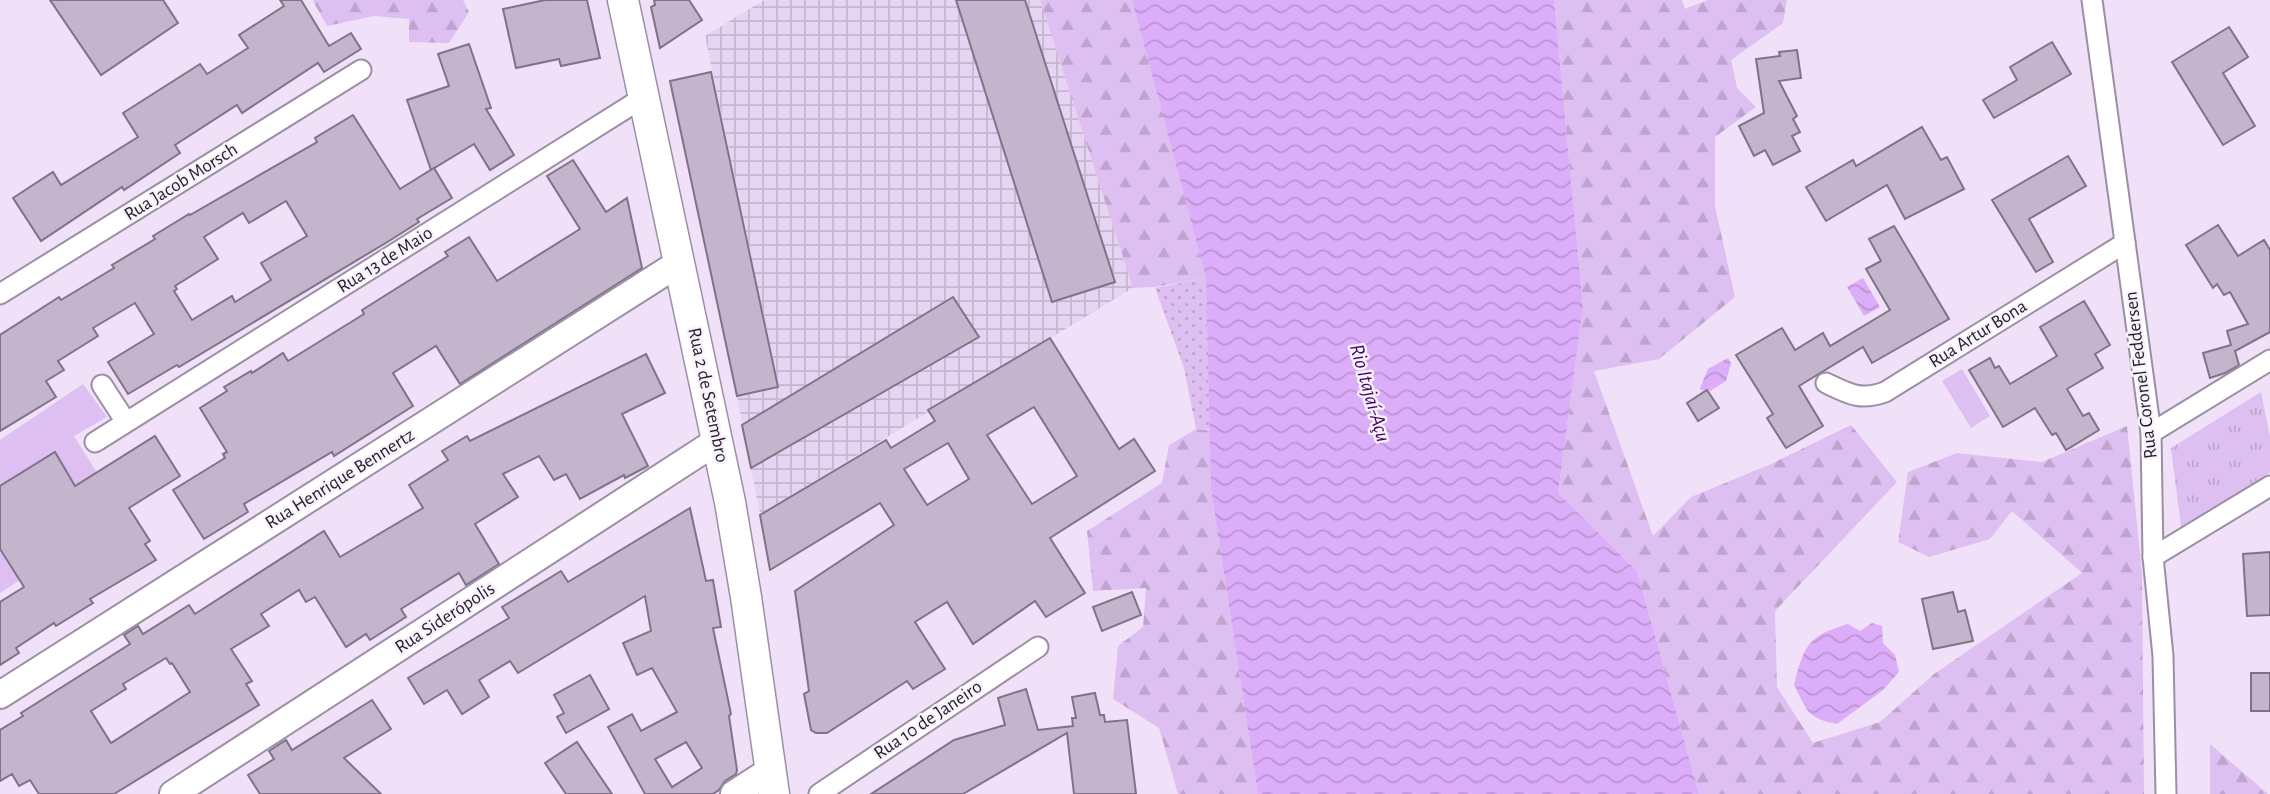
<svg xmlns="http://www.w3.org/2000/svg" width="2270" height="794" font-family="'Alegreya Sans',sans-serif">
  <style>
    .industrial { fill: url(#industrial-grid) }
    .grass { fill: url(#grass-dots) }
    .forest { fill: url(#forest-firs) }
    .park { fill: url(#park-tufts) }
    .pitch { fill: #debff1 }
    .water { fill: url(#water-waves) }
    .building { fill: #c3b5cc; stroke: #807389; stroke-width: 2; fill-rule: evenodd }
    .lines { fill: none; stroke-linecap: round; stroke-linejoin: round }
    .street-casing { stroke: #9c8fa5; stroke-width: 23 }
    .secondary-casing { stroke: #9c8fa5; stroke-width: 30 }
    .primary-casing { stroke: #9c8fa5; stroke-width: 33 }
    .street { stroke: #fff; stroke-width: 19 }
    .secondary { stroke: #fff; stroke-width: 26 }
    .primary { stroke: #fff; stroke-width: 30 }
    .labels { text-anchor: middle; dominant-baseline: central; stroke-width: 5; stroke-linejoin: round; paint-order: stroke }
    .street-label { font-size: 19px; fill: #231e26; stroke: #f8f2fc }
    .water-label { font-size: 21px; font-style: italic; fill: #43005e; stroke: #f8f2fc }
  </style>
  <defs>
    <pattern id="industrial-grid" width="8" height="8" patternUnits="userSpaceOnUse" patternTransform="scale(1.75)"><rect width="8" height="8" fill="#e6d4f2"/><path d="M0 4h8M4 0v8" fill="none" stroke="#c5b6cf"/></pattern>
    <pattern id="grass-dots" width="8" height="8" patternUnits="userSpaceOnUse" patternTransform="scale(1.75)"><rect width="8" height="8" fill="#debff1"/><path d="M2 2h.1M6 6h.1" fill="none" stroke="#bea4ce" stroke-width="1.8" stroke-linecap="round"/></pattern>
    <pattern id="forest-firs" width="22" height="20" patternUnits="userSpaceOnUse" patternTransform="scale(1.75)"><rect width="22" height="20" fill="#debff1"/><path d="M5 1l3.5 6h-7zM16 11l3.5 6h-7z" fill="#bea4ce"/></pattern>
    <pattern id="park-tufts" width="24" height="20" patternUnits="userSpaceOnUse" patternTransform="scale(1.75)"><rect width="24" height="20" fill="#debff1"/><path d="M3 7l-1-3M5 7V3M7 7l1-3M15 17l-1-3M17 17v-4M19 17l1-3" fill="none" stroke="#bea4ce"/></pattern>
    <pattern id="water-waves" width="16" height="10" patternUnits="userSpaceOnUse" patternTransform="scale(1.75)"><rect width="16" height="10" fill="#dcadf9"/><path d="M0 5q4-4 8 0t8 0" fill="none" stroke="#bc94d5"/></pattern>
  </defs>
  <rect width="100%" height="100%" fill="#f0e1f9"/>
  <path class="industrial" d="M764,0H1040L1133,288L760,514L737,397L779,387L705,36Z"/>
  <path class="grass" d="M1206,278L1210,429H1196L1184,368L1155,288Z"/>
  <g class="forest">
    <path d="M315,0H463L469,12L449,43L409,42V19L374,16L327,26L313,1Z"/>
    <path d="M1040,0H1132L1206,278L1155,287L1133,288Z"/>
    <path d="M1554,0H1682L1685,9L1708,0H1787L1783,23L1731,60L1737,88L1756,107L1715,137V206L1735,297L1659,359L1594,371L1653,536L1691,497L1771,464L1851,425L1897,482L1775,611L1777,687L1813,743L1880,722L1934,674L2082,573L2012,511L1990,539L1929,557L1898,542L1908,472L1957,453L2042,462L2127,426L2142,573L2144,794H1699L1637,571L1558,493L1583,307Z"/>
    <path d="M1196,429L1210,430L1211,490L1258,794H1178L1159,728L1113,699L1118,646L1143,627L1146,588L1093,591L1087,531L1162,483L1169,445Z"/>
    <path d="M2210,744L2268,794H2210Z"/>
  </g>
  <path class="park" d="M2261,392L2270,437V473L2181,527L2171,448Z"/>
  <g class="pitch">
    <path d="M1962,369L1990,416L1971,428L1942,381Z"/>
    <path d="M83,384L107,417L74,436L122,513L0,593V440Z"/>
  </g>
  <g class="water">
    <path d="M1132,0H1554L1583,307L1558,493L1637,571L1699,794H1258L1211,490L1206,278Z"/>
    <path d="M1863,278L1880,307L1864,316L1847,287Z"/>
    <path d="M1728,358L1731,363L1726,381L1710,391L1707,389L1701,391L1700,388L1708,369Z"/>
    <path d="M1872,623L1882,626L1883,643L1895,655L1899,672L1883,690L1837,724C1807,718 1808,712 1794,685C1804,646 1807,636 1848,624L1860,631Z"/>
  </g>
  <g class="building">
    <path d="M50,0H163L178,23L101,75Z"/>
    <path d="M280,0H301L329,46L351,33L361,49L324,72L318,63L242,113L237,105L175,145L180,153L124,190L122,187L41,241L13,198L53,172L61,185L138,137L123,113L200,64L207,74L248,48L239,35L284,6Z"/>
    <path d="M545,0H587L600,58L561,66L559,59L516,68L503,9Z"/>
    <path d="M654,0H689L702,20L660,48L651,7L655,5Z"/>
    <path d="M956,0H1025L1115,282L1052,302Z"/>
    <path d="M2229,27L2248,57L2223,73L2255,126L2223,145L2172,62Z"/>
    <path d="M2052,42L2071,74L1994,118L1983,100L2017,80L2010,67Z"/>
    <path d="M469,44L491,108L486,109L514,155L490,170L474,144L431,170L407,100L449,86L438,54Z"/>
    <path d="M1797,50L1801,78L1779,81L1797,116L1793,119L1800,132L1792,136L1800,151L1773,165L1765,150L1754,156L1739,126L1764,113L1756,59L1780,56L1779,52Z"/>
    <path d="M711,72L778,387L737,396L670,81Z"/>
    <path d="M353,115L400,189L434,168L452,198L417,219L419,222L389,241L179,367L177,365L128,394L108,362L154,334L135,303L93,328L98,336L58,361L64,370L46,381L56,397L0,431V335L59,297L61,300L114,268L112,265L155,239L153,236L189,214L190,215L317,142L315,138ZM286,201L307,236L261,263L271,280L235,302L232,296L192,320L174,291L177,289L175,286L218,259L204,237L243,213L249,223Z"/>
    <path d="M1922,127L1941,160L1947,157L1964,189L1905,219L1887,185L1826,221L1806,187L1853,160L1856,166Z"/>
    <path d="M2068,156L2086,186L2029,219L2053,262L2036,272L1992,200Z"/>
    <path d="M573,160L606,212L627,198L642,268L460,384L436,346L393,373L413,406L334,456L332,452L244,504L248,512L204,539L173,490L225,458L223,454L227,452L200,408L227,391L224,387L251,371L252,373L283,353L288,361L364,314L362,310L448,256L445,252L469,237L497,281L580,229L547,176Z"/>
    <path d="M2218,225L2238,256L2264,240L2270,250V332L2235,351L2239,365L2225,373L2210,378L2203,353L2231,345L2227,331L2248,324L2230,292L2224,295L2217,284L2213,288L2186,245Z"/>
    <path d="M1894,226L1949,319L1872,363L1863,347L1799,386L1823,426L1786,448L1767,418L1773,414L1736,355L1782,328L1795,350L1823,333L1830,346L1890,310L1866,269L1881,261L1869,239Z"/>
    <path d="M953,297L979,337L751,468L742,425Z"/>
    <path d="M2084,301L2110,345L2095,354L2103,368L2067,389L2083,416L2089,413L2099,430L2066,450L2056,433L2052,435L2035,408L2003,427L1969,370L1990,358L1995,368L1999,366L2010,384L2057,356L2040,327Z"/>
    <path d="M1050,338L1119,449L1134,439L1155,471L1050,538L1085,593L1046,617L1035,601L973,644L947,602L915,622L945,669L913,689L907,681L827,733H816L811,730L804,694L809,691L795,591L894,525L880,503L770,570L760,515L886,440L891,448L935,421L928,410ZM1034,407L1077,476L1032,504L987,435ZM948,443L969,479L927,505L904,469Z"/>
    <path d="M646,354L665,393L622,414L648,466L625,478L624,475L580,499L566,474L554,480L539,456L503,474L518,497L475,524L499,564L466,585L459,573L401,609L406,617L370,640L366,634L346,647L315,597L306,602L299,590L261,614L269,626L231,649L252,681L246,684L259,705L114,794H39L30,780L19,786L12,774L0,781V730L23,716L21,713L130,644L124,635L138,626L143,634L189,605L195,614L324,531L340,557L423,508L409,485L448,460L442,451L467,436L470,441ZM166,658L170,664L172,663L190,692L111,743L91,711L126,689L123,684Z"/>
    <path d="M1707,390L1719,408L1698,421L1687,403Z"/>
    <path d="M155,436L180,476L129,508L150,541L145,544L156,560L90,599L93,603L56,626L54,623L16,648L19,653L0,665V602L24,587L0,549V486L55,452L75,486Z"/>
    <path d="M690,508L706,581L713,580L721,627L713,628L731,714L729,716L737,770L736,774L725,781L719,790L713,794H645L608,727L632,714L641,731L677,712L652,668L637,675L623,643L651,631L645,596L518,673L510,661L479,680L489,697L462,714L447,690L424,704L408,678L509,618L502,607L561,571L568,582ZM686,742L702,768L672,787L655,759Z"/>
    <path d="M2270,552V615L2247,616L2243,554Z"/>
    <path d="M1132,592L1141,615L1102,631L1093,607Z"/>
    <path d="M1953,592L1958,612L1965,610L1973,641L1933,649L1922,599Z"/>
    <rect x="2251" y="673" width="19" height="38"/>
    <path d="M590,675L609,709L566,733L557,717L564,713L554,695Z"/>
    <path d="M1026,689L1038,730L1073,726L1072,718H1076L1072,697L1095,693L1100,715H1104L1105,722L1127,720L1136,794H1074L1067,733L963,794H871L954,740L1005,725L998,698Z"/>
    <path d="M372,700L391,729L344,758L381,794H260L248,775L274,759L269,751L286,740L292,750Z"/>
    <path d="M577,742L593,766L612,794H566L545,763Z"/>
  </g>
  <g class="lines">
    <defs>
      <g id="street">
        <path d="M2092,0L2151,433L2153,557L2163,656L2166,794"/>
        <path d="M0,294L361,70"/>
        <path d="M1826,383C1849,394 1860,401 1885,392L2125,243"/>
        <path d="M102,385L126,422"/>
        <path d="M2151,433L2270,360"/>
        <path d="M95,442L644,97"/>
        <path d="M2153,557L2270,486"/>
        <path d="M819,794L1038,647"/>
      </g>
      <g id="secondary">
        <path d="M0,695L679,263"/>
        <path d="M173,794L717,441"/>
        <path d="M734,794L771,770"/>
      </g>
      <path id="primary" d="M623,0L730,502L746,597L774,794"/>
    </defs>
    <use href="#street" class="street-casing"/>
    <use href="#secondary" class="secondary-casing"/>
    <use href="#primary" class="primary-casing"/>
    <use href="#street" class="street"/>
    <use href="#secondary" class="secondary"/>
    <use href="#primary" class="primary"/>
  </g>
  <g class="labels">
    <g class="street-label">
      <text transform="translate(181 182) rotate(-32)">Rua Jacob Morsch</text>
      <text transform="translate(385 260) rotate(-32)">Rua 13 de Maio</text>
      <text transform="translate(1978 334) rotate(-32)">Rua Artur Bona</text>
      <text transform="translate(2141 375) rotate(-97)">Rua Coronel Feddersen</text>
      <text transform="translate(708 395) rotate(78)">Rua 2 de Setembro</text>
      <text transform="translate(340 479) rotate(-32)">Rua Henrique Bennertz</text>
      <text transform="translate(445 618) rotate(-33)">Rua Siderópolis</text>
      <text transform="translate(928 720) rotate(-34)">Rua 10 de Janeiro</text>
    </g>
    <g class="water-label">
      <text transform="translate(1370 393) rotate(74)">Rio Itajaí-Açu</text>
    </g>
  </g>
</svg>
